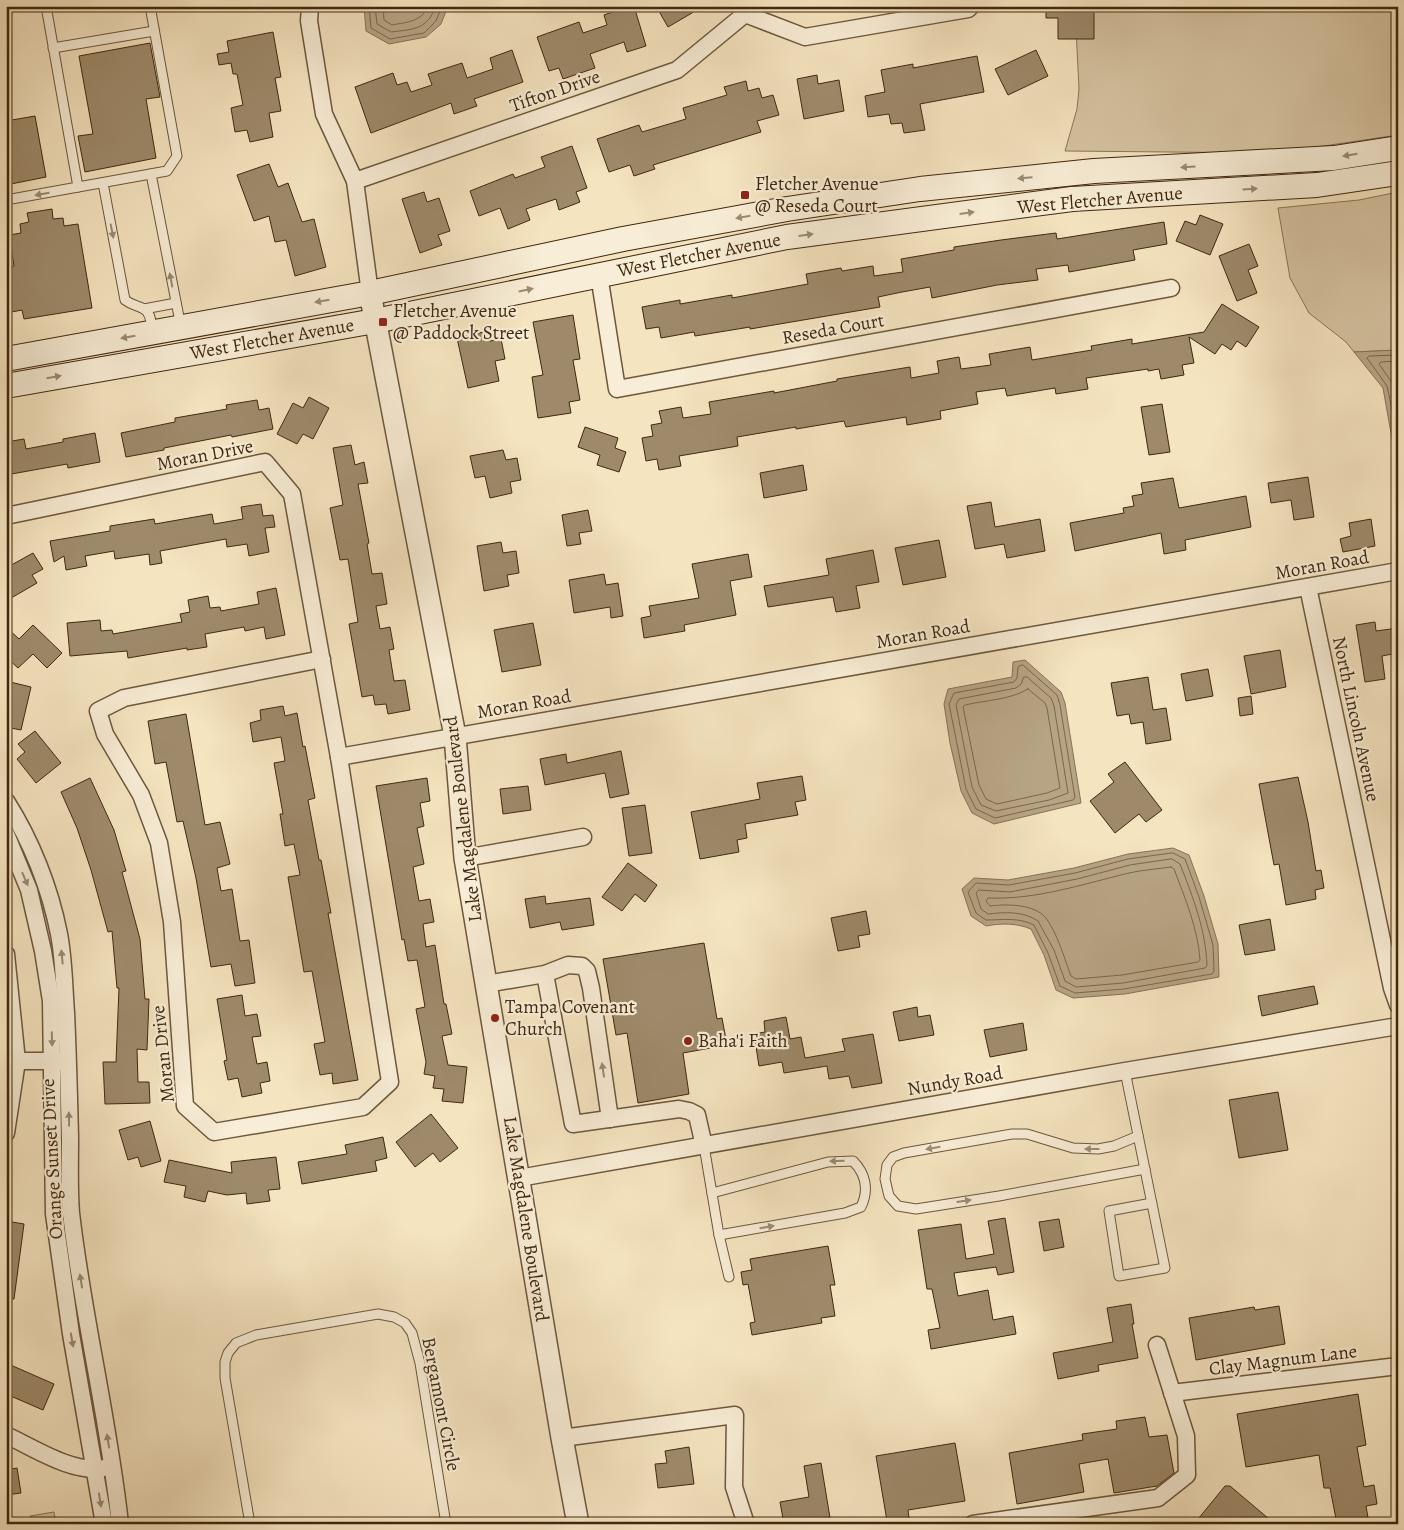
<svg xmlns="http://www.w3.org/2000/svg" width="1404" height="1530" font-family="Alegreya,serif">
  <style>
    .green { fill: #d6c4a2; stroke: #8b7658 }
    .water { fill: #b7a484; stroke: #877255 }
    .lines { fill: none; stroke-linecap: round; stroke-linejoin: round }
    .shore { stroke: #7c664a; stroke-width: 1 }
    .building { fill: #9e8a6b; stroke: #40280f }
    .service-casing { stroke: #6d573b; stroke-width: 11 }
    .minor-casing { stroke: #6d573b; stroke-width: 19 }
    .tertiary-casing { stroke: #6d573b; stroke-width: 24 }
    .secondary-casing { stroke: #40280f; stroke-width: 26 }
    .service { stroke: #f8edd6; stroke-width: 9 }
    .minor { stroke: #f8edd6; stroke-width: 16 }
    .tertiary { stroke: #f8edd6; stroke-width: 21 }
    .secondary { stroke: #f8edd6; stroke-width: 24 }
    .oneway { fill: #9c8a72 }
    .poi-dot { fill: #8f2418; stroke: #f8edd6; stroke-width: 2 }
    .labels { text-anchor: middle; dominant-baseline: central; stroke-width: 4.5; stroke-linejoin: round; paint-order: stroke }
    .street-label { font-size: 19px; fill: #40280f; stroke: #f8edd6 }
    .poi-label { font-size: 19px; fill: #40280f; stroke: #f8edd6; text-anchor: start }
  </style>
  <rect width="100%" height="100%" fill="#f5e4c0"/>
  <filter id="stains"><feTurbulence type="fractalNoise" baseFrequency=".004" numOctaves="4"/><feColorMatrix values="0 0 0 0 .2 0 0 0 0 .09 0 0 0 0 .02 0 0 0 .5 -.17"/></filter>
  <radialGradient id="worn" r=".72"><stop offset=".6" stop-color="#630" stop-opacity="0"/><stop offset="1" stop-color="#630" stop-opacity=".3"/></radialGradient>
  <g class="green">
    <path d="M1082,6H1398V135L1276,153L1065,151L1077,109L1079,89L1076,28Z"/>
    <path d="M1398,192V350L1354,352L1346,342L1309,313L1290,278L1278,208L1359,200Z"/>
    <path d="M54,1512L56,1524H31L30,1516Z"/>
  </g>
  <g class="water">
    <path d="M364,6H448L441,24L426,37L389,44L366,31Z"/>
    <path d="M1398,350V440L1393,444L1383,388L1354,352Z"/>
    <path d="M1025,660L1061,692L1065,703L1081,803L994,824L972,813L961,791L950,743L944,704L948,689L1012,677L1013,662Z"/>
    <path d="M1173,848L1189,855L1204,896L1218,944L1219,977L1125,994L1073,998L1056,990L1044,955L1031,929C1016,923 1002,923 986,926L971,916L962,889L974,878L1008,880L1074,868L1128,854Z"/>
  </g>
  <g class="lines">
    <g class="shore">
      <path d="M369,6L371,28L390,39L424,33L436,21L442,6"/>
      <path d="M375,6L377,24L391,32C414,29 427,30 436,6"/>
      <path d="M383,6L384,20L392,25C407,22 422,22 428,6"/>
      <path d="M1398,355L1369,356L1367,358L1387,386L1398,437"/>
      <path d="M1398,361L1381,362L1379,364L1393,384L1398,407"/>
      <path d="M1023,665L1057,695L1060,705L1075,798L1073,800L995,818L976,809L966,789L949,704L954,693L1014,682L1017,678L1018,667Z"/>
      <path d="M1024,677H1027L1051,698L1054,706L1068,793L1049,800L996,811L981,805L972,787L956,705L959,699L1016,688L1021,684Z"/>
      <path d="M1028,689L1045,703L1047,708L1060,788L1047,793L997,804L986,799L979,785L963,707L965,705C986,700 1010,700 1028,689Z"/>
      <path d="M1173,853L1185,859L1199,897L1213,945L1214,971L1212,974L1124,989L1075,993L1060,986L1048,953L1034,925C1018,917 1003,920 986,920L976,913L968,892L976,883L1009,885L1075,873L1128,859Z"/>
      <path d="M1172,859L1180,864C1193,897 1206,931 1207,966L1205,968L1123,983L1076,987L1065,981L1054,950L1038,921C1023,911 1005,912 988,914L981,909L976,893L979,890L1010,892L1077,879L1130,865Z"/>
      <path d="M1171,867L1174,869C1185,898 1198,929 1200,960L1198,962L1122,975L1076,979L1071,976C1065,960 1055,926 1043,915C1030,904 1006,904 990,906L986,901L988,898C1036,900 1083,884 1129,873C1142,870 1157,869 1171,867Z"/>
    </g>
  </g>
  <g class="building">
    <path d="M629,6H634L646,46L627,52L624,42L590,54L595,68L563,79L559,68L549,71L537,37L579,22L583,33L607,25L604,15Z"/>
    <path d="M656,6H704L668,27Z"/>
    <path d="M1046,6H1094V39H1058V18H1046Z"/>
    <path d="M273,32L281,77L275,78L281,111L269,113L273,137L250,142L247,130L235,132L231,108L243,105L237,74H233L231,63L219,65L217,54L229,52L227,41Z"/>
    <path d="M150,43L160,97L146,99L156,158L85,172L78,136L93,134L79,56Z"/>
    <path d="M512,50L523,82L474,99L477,106L454,114L451,103L371,133L355,87L393,73L397,85L407,82L411,92L432,85L428,74L462,63L467,78L493,69L490,58Z"/>
    <path d="M1036,50L1048,76L1008,95L995,69Z"/>
    <path d="M977,56L984,92L920,104L925,130L904,133L902,123L891,124L889,114L868,117L865,96L885,92L881,70L913,64V68Z"/>
    <path d="M817,75L818,84L839,80L844,111L804,119L797,79Z"/>
    <path d="M746,81L748,91L759,88L762,98L773,95L779,115L757,121L761,132L653,165L655,169L634,176L630,165L609,172L597,139L639,125L642,132L686,119L683,108L727,95L724,87Z"/>
    <path d="M35,116L46,177L6,185V121Z"/>
    <path d="M572,146L587,188L576,192L580,202L559,210L556,199L526,209L530,220L508,229L500,208L479,216L470,191L513,174L515,178L545,167L541,157Z"/>
    <path d="M269,164L278,187L288,183L302,222L314,219L326,267L295,276L286,240L275,242L269,216L254,221L237,175Z"/>
    <path d="M424,192L427,202L439,198L450,231L438,235L442,245L420,253L402,199Z"/>
    <path d="M52,209L53,219L63,218L64,226L78,224L92,308L24,319L22,310L6,313V268L14,266L9,235L21,233L20,224L29,222L27,213Z"/>
    <path d="M1200,215L1223,224L1210,255L1176,241L1185,221L1196,225Z"/>
    <path d="M1164,222L1167,244L1133,250L1135,260L1069,272L1068,265L1036,269L1038,280L997,285L932,298L930,287L902,292L878,297L880,307L750,329V327L695,336L694,332L661,338L659,327L646,329L642,307L680,300V304L732,295V298L808,284L806,274L841,268L842,271L873,266L874,276L903,272L901,259L954,250V247L1001,240L1056,233L1057,239Z"/>
    <path d="M1249,244L1258,266L1248,270L1257,293L1237,301L1219,256Z"/>
    <path d="M1222,304L1259,327L1246,347L1237,341L1231,350L1222,344L1215,354L1189,337L1194,363L1182,365L1184,375L1161,379L1159,369L1148,371V369L1086,378L1088,389L1056,394L1055,388L1007,396L1005,388L976,392L978,404L940,411L941,419L907,425L906,417L846,427L844,421L796,429V427L737,437L738,446L679,456L681,466L659,470L657,459L646,461L642,438L653,436L651,425L662,423L659,411L681,407L683,418L711,414L709,402L774,391V393L837,381V379L910,367L911,378L939,373L937,361L959,357L961,369L991,365L989,354L1030,347L1032,360L1092,350L1091,346L1132,339V344L1204,332Z"/>
    <path d="M573,315L580,359L573,360L580,400L569,402L571,413L538,418L532,377L543,375L533,322Z"/>
    <path d="M488,331L490,341L501,339L505,359L495,361L499,381L468,388L457,338Z"/>
    <path d="M309,397L329,408L313,439L303,434L297,444L277,434L293,403L303,408Z"/>
    <path d="M257,400L259,410L269,408L273,429L232,437L231,435L164,448V450L126,457L121,433L175,422V418L227,409L226,405Z"/>
    <path d="M1162,404L1170,452L1149,455L1141,407Z"/>
    <path d="M585,427L618,438L615,448L626,452L619,472L597,465L600,455L578,447Z"/>
    <path d="M95,433L100,462L68,468L67,464L6,475V442L24,439L26,449L63,442V439Z"/>
    <path d="M351,445L355,465L364,462L368,483L358,484L369,543L367,544L372,574L382,573L387,604L376,606L380,629L390,627L394,649L389,650L394,681L405,680L410,710L388,714L386,704L375,705L373,695L362,697L349,624L358,622L348,559L340,560L330,508L343,505L333,448Z"/>
    <path d="M503,450L506,460L517,458L521,480L510,482L512,493L490,498L485,476L475,478L470,456Z"/>
    <path d="M803,465L807,490L764,498L760,473Z"/>
    <path d="M1308,477L1314,517L1294,520L1291,500L1271,503L1268,483Z"/>
    <path d="M1173,478L1179,508L1246,496L1251,527L1185,540L1186,550L1164,554L1161,533L1075,551L1070,523L1124,513L1123,508L1134,506L1132,496L1143,494L1141,483Z"/>
    <path d="M991,502L995,527L1040,519L1045,551L1007,558L1004,544L975,549L967,506Z"/>
    <path d="M261,504L263,516L273,515L275,527L265,528L269,552L249,556L247,544L227,547L226,539L160,551L162,563L150,565L149,554L115,559L114,551L85,556L87,566L66,570L64,556L54,562L50,541L110,531V526L154,519L155,524L212,514L214,524L243,519L241,507Z"/>
    <path d="M588,510L592,531L579,533L581,544L567,546L562,515Z"/>
    <path d="M1371,519L1375,546L1343,552L1340,539L1351,536L1349,523Z"/>
    <path d="M939,540L946,577L903,585L895,548Z"/>
    <path d="M501,542L503,553L516,551L519,573L507,575L509,586L484,591L477,546Z"/>
    <path d="M873,550L879,582L856,586L860,608L836,612L833,597L768,607L764,586L829,575L826,559Z"/>
    <path d="M33,553L43,569L32,575L37,583L6,601V568Z"/>
    <path d="M748,554L752,577L730,581L736,615L684,625L685,631L644,638L641,618L651,616L649,606L699,598L692,564Z"/>
    <path d="M604,574L606,585L618,583L623,616L611,618L610,607L574,613L569,580Z"/>
    <path d="M276,588L285,635L266,639L264,627L245,631L244,627L205,634L207,647L187,650V648L128,658L127,651L70,656L67,623L100,620L101,631L112,630L113,634L182,622L180,614L190,612L188,600L208,596L210,608L220,607L221,611L259,604L257,592Z"/>
    <path d="M1375,622L1376,631L1398,628V653L1382,656L1385,679L1365,682L1356,625Z"/>
    <path d="M533,623L541,665L502,672L494,630Z"/>
    <path d="M33,625L62,653L47,668L33,654L18,668L6,657V627L19,639Z"/>
    <path d="M1280,650L1286,687L1251,694L1244,656Z"/>
    <path d="M1208,669L1213,696L1186,701L1181,674Z"/>
    <path d="M1148,677L1153,710L1166,708L1171,740L1146,744L1143,722L1131,724L1129,714L1117,716L1111,683Z"/>
    <path d="M6,681L31,687L21,730L6,727Z"/>
    <path d="M1251,696L1253,714L1240,716L1238,698Z"/>
    <path d="M283,706L285,716L297,713L303,747L305,746L315,798L308,800L319,860H321L331,913H328L358,1080L333,1084L332,1073L320,1075L314,1044L325,1042L312,971L304,972L288,877L300,875L294,844L285,846L280,814H283L274,763L285,761L281,737L253,742L250,723L261,720L260,710Z"/>
    <path d="M186,714L205,825L220,822L230,864L217,868L221,891L232,889L240,941L249,940L255,983L235,986L231,964L211,967L196,878L183,821L177,822L166,762L155,764L148,721Z"/>
    <path d="M35,731L61,763L36,783L17,759L25,752L18,744Z"/>
    <path d="M621,751L629,794L610,798L605,773L545,785L540,759L566,754L567,763Z"/>
    <path d="M1125,762L1162,810L1146,822L1139,814L1115,833L1090,801L1114,782L1108,774Z"/>
    <path d="M802,776L806,800L795,802L798,815L745,824L747,838L737,840L739,852L700,859L691,812L760,799L757,783Z"/>
    <path d="M1298,777L1308,822L1316,871L1321,870L1324,888L1315,890L1316,899L1286,905L1279,864L1274,865L1259,784Z"/>
    <path d="M90,778L114,830L126,871L122,872L140,939L145,999H149L147,1050L137,1049L138,1082H149L150,1103L105,1104L103,1062H116L119,988H117L112,931L108,932L91,870L77,828L61,792Z"/>
    <path d="M427,778L430,801L420,803L424,826L417,828L424,864L413,867L419,901L430,899L434,922L423,924L426,947L435,945L444,1004H446L452,1034L442,1036L448,1065L467,1067L463,1103L442,1101L444,1089L433,1088L435,1076L424,1074L426,1062L416,1009L425,1007L417,960L408,961L404,939L402,940L376,786Z"/>
    <path d="M528,786L531,810L503,814L500,789Z"/>
    <path d="M645,805L652,853L629,856L622,808Z"/>
    <path d="M628,863L657,885L645,902L635,894L622,911L602,897Z"/>
    <path d="M545,896L546,904L590,898L594,925L562,930L560,922L530,928L525,899Z"/>
    <path d="M866,911L870,934L858,936L860,947L838,951L831,918Z"/>
    <path d="M1270,919L1275,950L1245,955L1239,925Z"/>
    <path d="M704,943L717,1019L722,1018L727,1045L683,1053L689,1094L638,1103L627,1033L616,1035L603,959Z"/>
    <path d="M1314,986L1318,1004L1262,1016L1258,996Z"/>
    <path d="M242,995L245,1016L257,1014L261,1036L252,1037L257,1064L267,1062L270,1081L260,1083L262,1093L242,1097L238,1078L228,1080L224,1061L227,1060L217,999Z"/>
    <path d="M917,1007L918,1017L930,1015L934,1035L899,1041L893,1012Z"/>
    <path d="M786,1017L790,1039L801,1037L805,1058L845,1051L842,1039L873,1034L882,1083L852,1088L849,1076L829,1079L827,1066L784,1073L782,1062L759,1066L754,1034L765,1032L764,1021Z"/>
    <path d="M1023,1023L1027,1050L990,1057L984,1030Z"/>
    <path d="M1278,1092L1288,1150L1239,1158L1229,1100Z"/>
    <path d="M431,1114L458,1148L440,1162L433,1153L415,1167L396,1142Z"/>
    <path d="M150,1121L161,1161L141,1167L138,1157L128,1160L119,1130Z"/>
    <path d="M383,1137L387,1158L375,1161L377,1171L302,1184L298,1162L347,1154L345,1145Z"/>
    <path d="M276,1157L280,1189L268,1190L270,1201L247,1204L246,1193L227,1195L208,1191L205,1202L184,1197L186,1186L164,1182L169,1160L232,1173L231,1162Z"/>
    <path d="M1005,1218L1014,1272L998,1275L996,1267L954,1273L958,1296L988,1290L993,1320L1013,1316L1016,1334L931,1349L928,1330L940,1328L932,1289H927L918,1230L961,1224L966,1259L994,1254L988,1221Z"/>
    <path d="M1059,1219L1064,1247L1044,1251L1039,1222Z"/>
    <path d="M6,1221L24,1224L14,1299H6Z"/>
    <path d="M828,1246L835,1285H830L835,1316L821,1318L822,1323L752,1335L750,1323L755,1322L748,1284L743,1285L741,1272L752,1270L750,1259Z"/>
    <path d="M1131,1304L1134,1324H1132L1138,1358L1098,1365L1099,1371L1058,1379L1053,1353L1113,1342L1107,1308Z"/>
    <path d="M1279,1306L1285,1344L1196,1360L1189,1318L1254,1307L1255,1310Z"/>
    <path d="M6,1363L54,1384L43,1410L6,1394Z"/>
    <path d="M1358,1394L1366,1445L1357,1447L1364,1487L1374,1485L1377,1504L1366,1506L1369,1524H1337L1330,1488H1324L1319,1455L1246,1467L1237,1414Z"/>
    <path d="M1145,1417L1149,1437L1167,1435L1174,1473L1157,1486L1114,1493L1108,1459L1079,1464L1084,1492L1017,1504L1009,1453L1083,1440L1082,1434L1117,1429L1116,1421Z"/>
    <path d="M955,1443L965,1501L908,1510L909,1518L887,1521L876,1456Z"/>
    <path d="M689,1447L694,1484L658,1488L655,1464L667,1463L665,1451Z"/>
    <path d="M821,1463L830,1518L794,1524H784L780,1502L809,1497L804,1466Z"/>
    <path d="M17,1468L21,1493L6,1495V1470Z"/>
    <path d="M1225,1486H1230L1275,1524H1194Z"/>
  </g>
  <g class="lines">
    <defs>
      <g id="service">
        <path d="M46,6L78,187L167,171L177,156L150,6"/>
        <path d="M53,48L154,31"/>
        <path d="M151,174L181,327"/>
        <path d="M103,183L125,300C133,306 137,305 144,309C151,313 151,323 153,331"/>
        <path d="M6,200L78,187"/>
        <path d="M144,309L176,303"/>
        <path d="M1125,1071L1165,1268L1119,1276L1109,1211L1152,1203"/>
        <path d="M1138,1136L1114,1146L1098,1149L1073,1148L1027,1134H1012L904,1153L893,1157L887,1165L885,1179L889,1196L898,1206L916,1209L999,1196L1145,1169"/>
        <path d="M704,1146L719,1235L729,1277"/>
        <path d="M712,1193L828,1162L853,1161C866,1174 869,1190 861,1207L845,1213L719,1235"/>
        <path d="M250,1524L225,1378V1362L228,1353L236,1343L256,1335L378,1314L394,1317L405,1323L412,1333L420,1363L446,1524"/>
      </g>
      <g id="minor">
        <path d="M310,6L309,21L324,114L355,181L370,293"/>
        <path d="M745,14L805,37L968,9L971,6"/>
        <path d="M355,181L677,70L745,14L747,6"/>
        <path d="M599,275L617,389L1171,288"/>
        <path d="M6,516L265,462L292,494L339,757L390,1082L363,1107L214,1132L185,1106L172,922L159,843L141,795L105,734L98,711L124,698L322,659"/>
        <path d="M1308,587L1392,988L1398,1005"/>
        <path d="M339,757L1398,571"/>
        <path d="M6,801C31,840 50,888 59,934C64,960 64,987 66,1013C68,1055 69,1096 70,1138C70,1163 69,1189 71,1213C83,1318 109,1420 120,1524"/>
        <path d="M6,834L29,890L43,951L51,1001L54,1214L71,1334L104,1524"/>
        <path d="M465,858L583,837"/>
        <path d="M6,954L17,1061L6,1133"/>
        <path d="M545,974L573,1124L679,1109L689,1111L697,1115L704,1146"/>
        <path d="M486,984L545,974L568,965L582,966L587,971L591,988L610,1119"/>
        <path d="M17,1061H63"/>
        <path d="M519,1178L1125,1071L1398,1026"/>
        <path d="M1172,1393L1398,1366"/>
        <path d="M6,1435C34,1448 73,1474 104,1468"/>
        <path d="M562,1438L735,1415L734,1487L746,1524"/>
        <path d="M973,1524L1158,1498L1187,1475L1186,1436L1157,1345"/>
      </g>
      <path id="tertiary" d="M370,293L455,736L465,858L562,1438L578,1524"/>
      <g id="secondary">
        <path d="M6,359L370,293L623,239L787,209L920,189L1094,171L1334,158L1398,148"/>
        <path d="M6,386L375,321L787,237L1072,199L1317,185L1398,173"/>
      </g>
    </defs>
    <use href="#service" class="service-casing"/>
    <use href="#minor" class="minor-casing"/>
    <use href="#tertiary" class="tertiary-casing"/>
    <use href="#secondary" class="secondary-casing"/>
    <use href="#service" class="service"/>
    <use href="#minor" class="minor"/>
    <use href="#tertiary" class="tertiary"/>
    <use href="#secondary" class="secondary"/>
  </g>
  <defs><path id="oneway-solid" d="M-6-.8H1V-3.2L6.5 0L1 3.2V.8H-6Z" transform="scale(1.25)"/></defs>
  <g class="oneway">
    <use href="#oneway-solid" transform="translate(1350 155) rotate(171)"/>
    <use href="#oneway-solid" transform="translate(1188 167) rotate(177)"/>
    <use href="#oneway-solid" transform="translate(1025 178) rotate(175)"/>
    <use href="#oneway-solid" transform="translate(1250 189) rotate(-3)"/>
    <use href="#oneway-solid" transform="translate(42 194) rotate(170)"/>
    <use href="#oneway-solid" transform="translate(967 213) rotate(-8)"/>
    <use href="#oneway-solid" transform="translate(743 217) rotate(170)"/>
    <use href="#oneway-solid" transform="translate(112 231) rotate(79)"/>
    <use href="#oneway-solid" transform="translate(806 235) rotate(-8)"/>
    <use href="#oneway-solid" transform="translate(171 280) rotate(-101)"/>
    <use href="#oneway-solid" transform="translate(526 290) rotate(-12)"/>
    <use href="#oneway-solid" transform="translate(322 301) rotate(170)"/>
    <use href="#oneway-solid" transform="translate(128 337) rotate(170)"/>
    <use href="#oneway-solid" transform="translate(54 377) rotate(-10)"/>
    <use href="#oneway-solid" transform="translate(25 879) rotate(67)"/>
    <use href="#oneway-solid" transform="translate(62 957) rotate(-96)"/>
    <use href="#oneway-solid" transform="translate(52 1039) rotate(88)"/>
    <use href="#oneway-solid" transform="translate(603 1070) rotate(-98)"/>
    <use href="#oneway-solid" transform="translate(69 1119) rotate(-91)"/>
    <use href="#oneway-solid" transform="translate(933 1148) rotate(170)"/>
    <use href="#oneway-solid" transform="translate(1092 1149) rotate(180)"/>
    <use href="#oneway-solid" transform="translate(837 1161) rotate(178)"/>
    <use href="#oneway-solid" transform="translate(964 1201) rotate(-8)"/>
    <use href="#oneway-solid" transform="translate(767 1227) rotate(-10)"/>
    <use href="#oneway-solid" transform="translate(81 1281) rotate(-99)"/>
    <use href="#oneway-solid" transform="translate(72 1340) rotate(80)"/>
    <use href="#oneway-solid" transform="translate(108 1441) rotate(-99)"/>
    <use href="#oneway-solid" transform="translate(100 1500) rotate(81)"/>
  </g>
  <g class="poi-dot">
    <rect x="740" y="190" width="10" height="10" rx="2.5"/>
    <rect x="378" y="317" width="10" height="10" rx="2.5"/>
    <circle cx="495" cy="1018" r="5"/>
    <circle cx="688" cy="1041" r="5"/>
  </g>
  <g class="labels">
    <g class="street-label">
      <text transform="translate(555 91) rotate(-19)">Tifton Drive</text>
      <text transform="translate(1100 200) rotate(-5)">West Fletcher Avenue</text>
      <text transform="translate(699 255) rotate(-11)">West Fletcher Avenue</text>
      <text transform="translate(833 329) rotate(-10)">Reseda Court</text>
      <text transform="translate(272 339) rotate(-10)">West Fletcher Avenue</text>
      <text transform="translate(205 455) rotate(-11)">Moran Drive</text>
      <text transform="translate(1322 565) rotate(-10)">Moran Road</text>
      <text transform="translate(923 634) rotate(-10)">Moran Road</text>
      <text transform="translate(524 704) rotate(-10)">Moran Road</text>
      <text transform="translate(1356 719) rotate(78)">North Lincoln Avenue</text>
      <text transform="translate(463 819) rotate(-97)">Lake Magdalene Boulevard</text>
      <text transform="translate(163 1054) rotate(-96)">Moran Drive</text>
      <text transform="translate(955 1081) rotate(-10)">Nundy Road</text>
      <text transform="translate(52 1159) rotate(-93)">Orange Sunset Drive</text>
      <text transform="translate(526 1219) rotate(81)">Lake Magdalene Boulevard</text>
      <text transform="translate(1283 1360) rotate(-7)">Clay Magnum Lane</text>
      <text transform="translate(441 1404) rotate(79)">Bergamont Circle</text>
    </g>
    <g class="poi-label">
      <text x="755" y="184">Fletcher Avenue<tspan x="755" dy="22">@ Reseda Court</tspan></text>
      <text x="393" y="311">Fletcher Avenue<tspan x="393" dy="22">@ Paddock Street</tspan></text>
      <text x="505" y="1007">Tampa Covenant<tspan x="505" dy="22">Church</tspan></text>
      <text x="698" y="1041">Baha'i Faith</text>
    </g>
  </g>
  <rect width="1404" height="1530" fill="none" stroke="#f5e4c0" stroke-width="25"/>
  <rect x="8" y="8" width="1389" height="1515" fill="none" stroke="#40280f" stroke-width="2.5"/>
  <rect x="12" y="12" width="1379" height="1505" fill="none" stroke="#40280f"/>
  <rect width="100%" height="100%" filter="url(#stains)"/>
  <rect width="100%" height="100%" fill="url(#worn)"/>
</svg>
